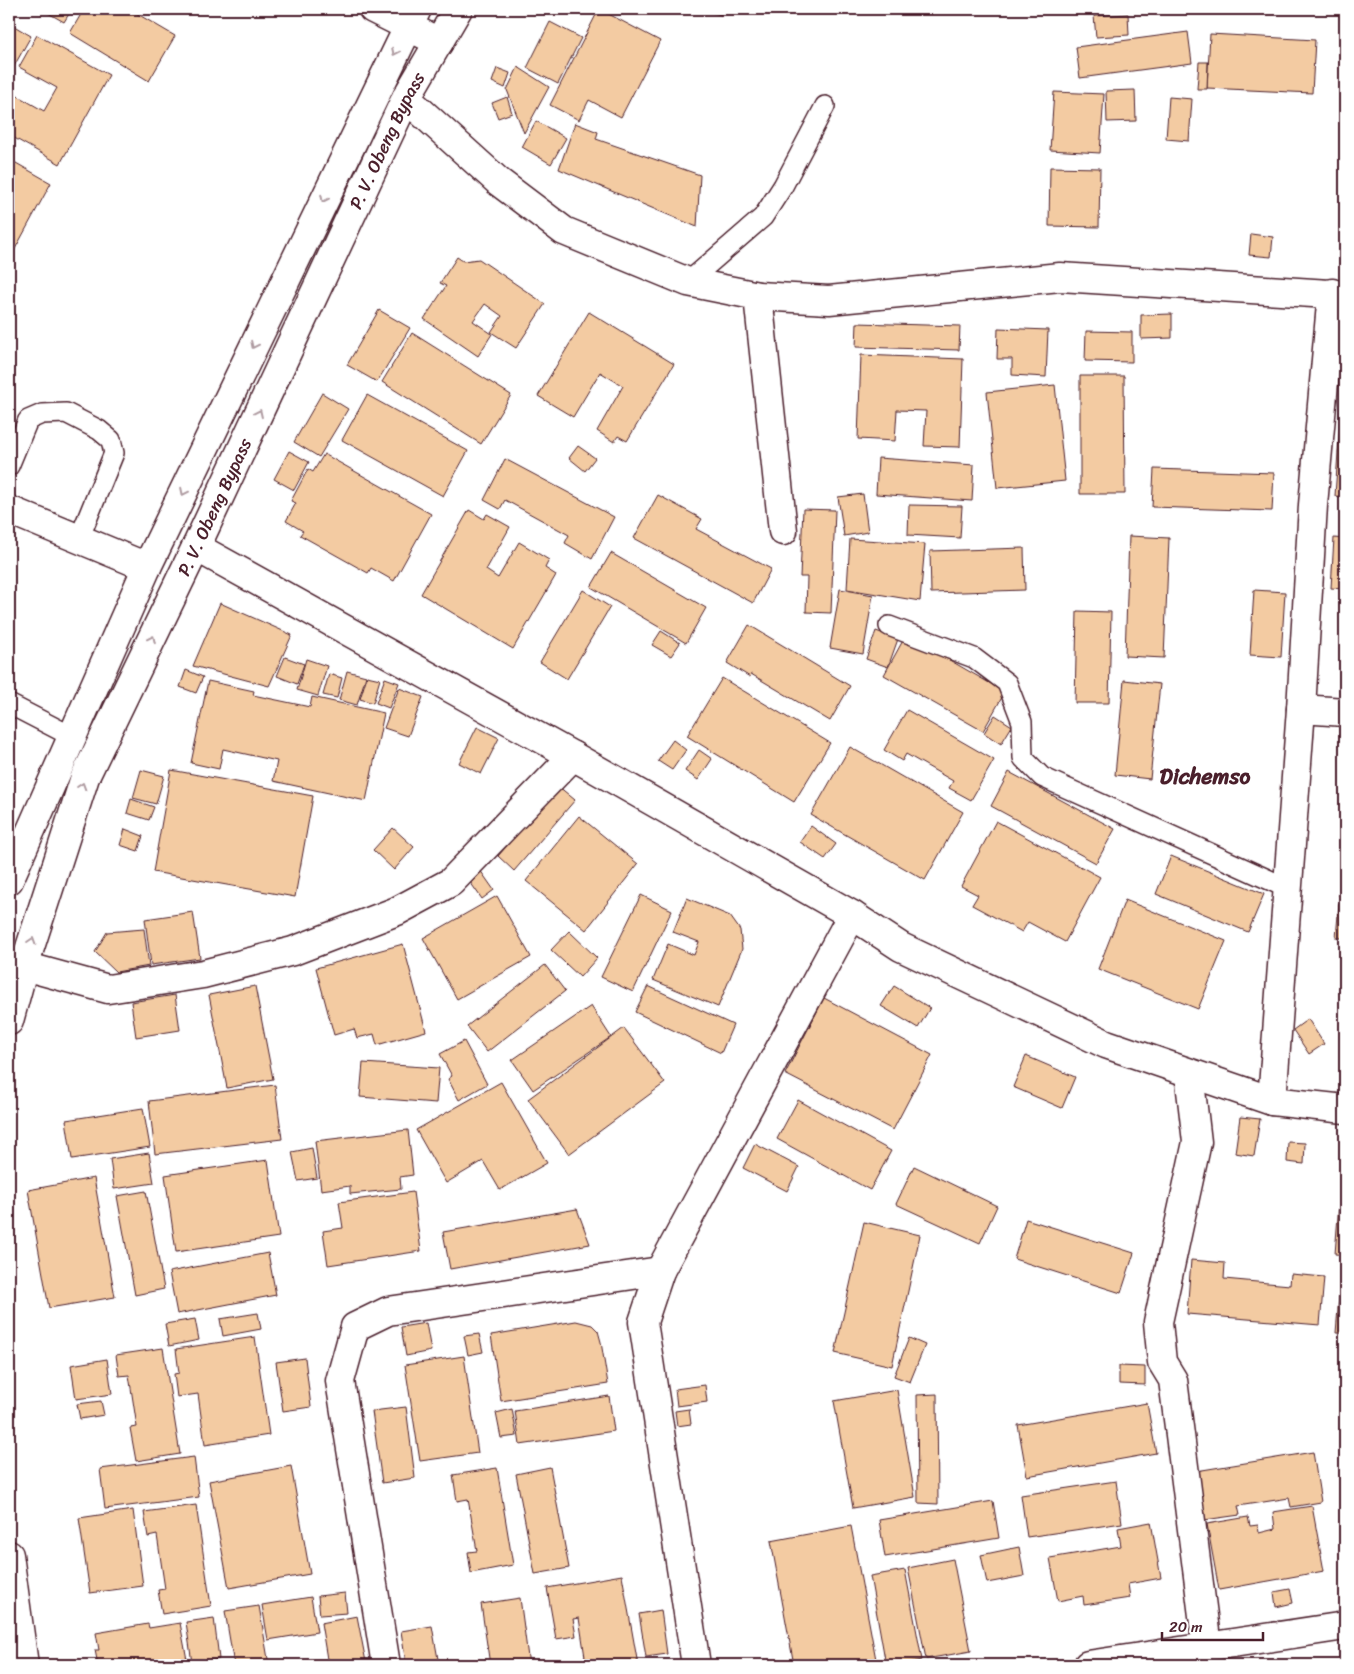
<svg xmlns="http://www.w3.org/2000/svg" width="1354" height="1674" font-family="Sriracha,sans-serif">
  <style>
    .building { fill: #f3cba2; stroke: #4a1f2b }
    .lines { fill: none; stroke-linecap: round; stroke-linejoin: round }
    .lane-casing { stroke: #4a1f2b; stroke-width: 22 }
    .street-casing { stroke: #4a1f2b; stroke-width: 31 }
    .highway-casing { stroke: #4a1f2b; stroke-width: 31 }
    .lane { stroke: #fff; stroke-width: 19 }
    .street { stroke: #fff; stroke-width: 28 }
    .highway { stroke: #fff; stroke-width: 28 }
    .oneway { stroke: #ae9aa0 }
    .labels { text-anchor: middle; dominant-baseline: central; stroke-width: 4; stroke-linejoin: round; paint-order: stroke }
    .street-label { font-size: 18px; fill: #4a1f2b; stroke: #fff }
    .district-label { font-size: 22px; font-weight: bold; fill: #4a1f2b; stroke: #fff }
  </style>
  <rect width="100%" height="100%" fill="#fff"/>
  <filter id="ink" filterUnits="userSpaceOnUse"><feTurbulence type="fractalNoise" baseFrequency=".02" numOctaves="2"/><feDisplacementMap in="SourceGraphic" scale="10" xChannelSelector="R" yChannelSelector="G"/><feConvolveMatrix kernelMatrix="1 2 1 2 8 2 1 2 1" color-interpolation-filters="sRGB"/></filter>
  <g filter="url(#ink)">
    <g class="building">
      <path d="M41,9H72L64,22Z"/>
      <path d="M84,9H129L175,36L149,81L70,33Z"/>
      <path d="M599,9L660,41L621,117L589,100L579,120L550,105Z"/>
      <path d="M698,9H722L721,15Z"/>
      <path d="M1123,9H1202L1201,14Z"/>
      <path d="M1128,14L1129,35L1096,37L1094,16Z"/>
      <path d="M550,22L581,38L558,84L527,68Z"/>
      <path d="M9,23L31,36L9,75Z"/>
      <path d="M1188,32L1192,63L1080,78L1076,47Z"/>
      <path d="M1210,34L1315,40L1312,93L1207,88Z"/>
      <path d="M37,35L109,75L60,164L9,135V91L44,111L57,88L19,67Z"/>
      <path d="M1199,62H1208L1207,89H1197Z"/>
      <path d="M518,67L549,87L524,133L507,90Z"/>
      <path d="M497,68L510,73L505,88L492,82Z"/>
      <path d="M1135,90L1136,121L1107,122L1106,91Z"/>
      <path d="M1054,92L1104,94L1100,153L1050,150Z"/>
      <path d="M507,97L512,113L498,118L492,103Z"/>
      <path d="M1169,97L1192,99L1189,141L1166,139Z"/>
      <path d="M536,121L566,138L551,164L522,147Z"/>
      <path d="M575,123L598,132L596,139L700,175L697,227L559,169Z"/>
      <path d="M9,159L51,183L9,260Z"/>
      <path d="M1050,167L1100,168L1099,227L1049,226Z"/>
      <path d="M1251,234L1273,237L1271,257L1249,255Z"/>
      <path d="M457,257L463,261L479,259L545,304L516,348L491,332L502,316L485,304L473,321L492,334L478,356L424,319L446,286L440,283Z"/>
      <path d="M379,310L410,328L377,382L347,365Z"/>
      <path d="M589,312L674,364L627,441L618,436L614,442L597,431L623,386L600,372L573,417L538,396Z"/>
      <path d="M1172,314V338L1141,339V315Z"/>
      <path d="M857,323L960,326L959,350L856,347Z"/>
      <path d="M998,328L1048,330L1046,377L1012,375V359H997Z"/>
      <path d="M1086,331L1132,332V362L1085,361Z"/>
      <path d="M412,333L511,395L481,444L382,382Z"/>
      <path d="M1345,350V497L1335,496Z"/>
      <path d="M861,355L963,359L960,447L924,446L926,411L897,410L895,441L858,439Z"/>
      <path d="M1080,376H1124L1125,494H1080Z"/>
      <path d="M1055,385L1065,481L997,488L987,392Z"/>
      <path d="M322,393L348,409L319,457L294,442Z"/>
      <path d="M367,395L468,451L443,496L342,440Z"/>
      <path d="M578,446L595,458L585,471L569,458Z"/>
      <path d="M289,451L309,462L294,490L274,479Z"/>
      <path d="M324,454L431,514L394,581L371,568L368,573L300,535L303,531L286,521L296,503L291,501L308,469L313,472Z"/>
      <path d="M878,458L974,465L972,501L876,494Z"/>
      <path d="M505,459L614,517L592,559L565,543L569,535L505,500L500,509L484,500Z"/>
      <path d="M1154,469L1274,473L1272,511L1152,507Z"/>
      <path d="M863,494L868,532L844,536L838,497Z"/>
      <path d="M658,495L702,519L696,529L771,569L753,603L634,538Z"/>
      <path d="M909,505L962,506L960,538L908,535Z"/>
      <path d="M803,509L835,510L831,613L806,612L807,577H800Z"/>
      <path d="M469,510L484,519L487,514L510,527L486,570L498,578L519,542L549,560L545,568L556,575L513,649L421,594Z"/>
      <path d="M1129,536L1169,538L1164,658L1125,656Z"/>
      <path d="M1334,538L1345,539V589L1331,588Z"/>
      <path d="M850,539L925,544L920,601L847,589Z"/>
      <path d="M1024,548L1025,590L931,593L930,551Z"/>
      <path d="M611,553L706,608L686,643L591,587Z"/>
      <path d="M840,589L873,595L863,654L830,648Z"/>
      <path d="M583,590L610,607L567,679L540,662Z"/>
      <path d="M1254,590L1285,592L1281,657L1250,655Z"/>
      <path d="M220,603L292,635L269,686L193,666Z"/>
      <path d="M1077,611L1111,612L1109,703H1075Z"/>
      <path d="M749,625L850,686L830,721L751,674L750,677L727,663Z"/>
      <path d="M661,631L680,643L671,656L652,645Z"/>
      <path d="M876,631L898,639L888,667L866,659Z"/>
      <path d="M906,635L1005,692L983,731L884,675Z"/>
      <path d="M285,657L304,664L297,684L277,676Z"/>
      <path d="M306,659L327,666L318,696L297,690Z"/>
      <path d="M186,670L203,677L196,693L180,687Z"/>
      <path d="M347,671L366,676L357,705L339,700Z"/>
      <path d="M329,674L342,678L337,698L323,695Z"/>
      <path d="M367,676L380,679L373,703L360,699Z"/>
      <path d="M385,678L399,683L389,708L376,703Z"/>
      <path d="M722,678L830,743L794,802L687,736Z"/>
      <path d="M1124,680L1160,684L1150,779L1115,775Z"/>
      <path d="M208,681L254,691L253,695L310,707L312,697L384,713L366,801L273,781L277,761L223,749L219,769L191,763Z"/>
      <path d="M399,688L423,697L408,736L384,728Z"/>
      <path d="M907,710L994,760L971,800L949,788L953,781L906,754L902,761L884,750Z"/>
      <path d="M995,715L1012,726L1001,744L984,733Z"/>
      <path d="M477,727L499,738L481,774L459,763Z"/>
      <path d="M673,740L686,750L672,770L658,761Z"/>
      <path d="M850,747L963,812L925,880L811,815Z"/>
      <path d="M699,750L712,759L698,780L685,771Z"/>
      <path d="M141,770L164,776L156,804L133,798Z"/>
      <path d="M171,770L313,796L295,897L153,872Z"/>
      <path d="M1009,772L1115,829L1096,863L991,806Z"/>
      <path d="M558,786L575,800L514,871L498,856Z"/>
      <path d="M131,799L154,807L149,820L127,813Z"/>
      <path d="M579,816L638,864L586,930L526,881Z"/>
      <path d="M996,821L1100,877L1065,942L1028,922L1022,932L972,905L978,895L961,886Z"/>
      <path d="M1345,823V897L1339,896Z"/>
      <path d="M811,826L836,844L825,859L800,842Z"/>
      <path d="M393,828L414,847L394,870L373,850Z"/>
      <path d="M125,829L143,836L138,851L120,845Z"/>
      <path d="M1171,856L1264,894L1248,932L1156,894Z"/>
      <path d="M480,870L494,890L482,899L468,879Z"/>
      <path d="M641,895L672,910L633,992L601,977Z"/>
      <path d="M497,896L531,957L457,999L423,938Z"/>
      <path d="M687,898L730,916L740,930L742,949L718,1007L653,980L668,944L694,955L699,942L673,932Z"/>
      <path d="M1125,900L1226,941L1198,1009L1098,969Z"/>
      <path d="M1339,903H1345V938H1336Z"/>
      <path d="M193,912L200,958L151,965L145,919Z"/>
      <path d="M144,929L149,966L116,972L95,952L107,932Z"/>
      <path d="M569,931L597,958L580,977L551,950Z"/>
      <path d="M403,944L426,1031L377,1045L374,1034L357,1038L354,1029L334,1035L316,968Z"/>
      <path d="M545,965L565,991L487,1052L467,1026Z"/>
      <path d="M255,986L273,1079L227,1088L209,995Z"/>
      <path d="M648,986L733,1025L721,1053L635,1012Z"/>
      <path d="M894,986L930,1008L918,1028L881,1006Z"/>
      <path d="M175,995L180,1030L136,1037L131,1002Z"/>
      <path d="M824,998L932,1055L893,1130L785,1074Z"/>
      <path d="M591,1006L611,1037L533,1090L512,1060Z"/>
      <path d="M1308,1019L1324,1044L1309,1054L1293,1030Z"/>
      <path d="M624,1028L665,1083L569,1154L528,1099Z"/>
      <path d="M464,1041L487,1084L459,1100L448,1079L452,1076L440,1054Z"/>
      <path d="M1026,1056L1075,1077L1062,1108L1013,1087Z"/>
      <path d="M363,1063L439,1068L436,1103L360,1097Z"/>
      <path d="M501,1082L547,1163L500,1190L483,1161L446,1183L416,1130Z"/>
      <path d="M275,1085L282,1139L155,1154L149,1101Z"/>
      <path d="M798,1100L891,1151L870,1190L777,1139Z"/>
      <path d="M143,1108L150,1147L72,1159L66,1120Z"/>
      <path d="M1240,1117L1260,1119L1254,1156L1235,1153Z"/>
      <path d="M408,1130L413,1175L400,1177L401,1189L350,1194V1186L321,1190L315,1141Z"/>
      <path d="M1288,1142L1305,1143L1304,1164L1287,1162Z"/>
      <path d="M755,1144L799,1167L787,1191L743,1168Z"/>
      <path d="M312,1148L317,1178L298,1181L292,1152Z"/>
      <path d="M149,1153L154,1183L114,1189L110,1159Z"/>
      <path d="M268,1160L279,1237L176,1252L165,1175Z"/>
      <path d="M1342,1165H1345V1255L1335,1254Z"/>
      <path d="M914,1166L997,1206L980,1243L896,1204Z"/>
      <path d="M94,1178L115,1297L49,1308L28,1190Z"/>
      <path d="M146,1191L164,1289L135,1295L117,1196Z"/>
      <path d="M413,1192L421,1251L328,1265L323,1231L343,1228L339,1202Z"/>
      <path d="M577,1209L590,1244L450,1269L443,1232Z"/>
      <path d="M1026,1219L1134,1253L1121,1293L1014,1259Z"/>
      <path d="M864,1222L920,1235L892,1366L835,1353Z"/>
      <path d="M268,1253L276,1295L177,1314L169,1272Z"/>
      <path d="M1191,1260L1225,1263L1224,1279L1290,1285L1291,1274L1324,1277L1320,1325L1187,1314Z"/>
      <path d="M1341,1271H1345V1333H1336Z"/>
      <path d="M258,1313L261,1329L223,1336L220,1319Z"/>
      <path d="M195,1319L199,1340L169,1346L165,1324Z"/>
      <path d="M576,1321L592,1325L598,1331L601,1342L608,1384L501,1401L491,1335Z"/>
      <path d="M426,1323L431,1351L406,1356L401,1327Z"/>
      <path d="M479,1334L483,1352L468,1355L464,1336Z"/>
      <path d="M255,1337L269,1435L205,1445L198,1394L177,1397L174,1374L179,1373L176,1349Z"/>
      <path d="M909,1338L925,1345L910,1382L894,1376Z"/>
      <path d="M163,1348L180,1454L136,1461L130,1428L137,1427L129,1375L119,1376L116,1355Z"/>
      <path d="M464,1356L478,1453L420,1461L405,1365Z"/>
      <path d="M305,1358L311,1407L283,1411L276,1362Z"/>
      <path d="M107,1359L112,1394L76,1399L71,1365Z"/>
      <path d="M1119,1366L1145,1367V1385L1119,1384Z"/>
      <path d="M705,1385L707,1402L677,1406L675,1389Z"/>
      <path d="M897,1390L915,1497L853,1508L834,1401Z"/>
      <path d="M937,1394L938,1504L918,1503L917,1395Z"/>
      <path d="M609,1396L614,1431L520,1445L515,1411Z"/>
      <path d="M101,1401L104,1415L80,1419L77,1404Z"/>
      <path d="M1147,1403L1156,1453L1027,1476L1018,1425Z"/>
      <path d="M406,1407L415,1478L382,1483L372,1411Z"/>
      <path d="M512,1409L517,1436L501,1438L496,1413Z"/>
      <path d="M689,1409L691,1424L677,1426L675,1411Z"/>
      <path d="M1313,1452L1321,1502L1291,1507L1289,1498L1238,1506L1240,1515L1204,1520L1196,1471Z"/>
      <path d="M194,1457L199,1497L105,1509L100,1469Z"/>
      <path d="M291,1466L310,1574L229,1588L209,1481Z"/>
      <path d="M550,1467L569,1568L535,1574L516,1474Z"/>
      <path d="M497,1468L513,1565L471,1573L468,1552L477,1551L468,1499L457,1501L453,1475Z"/>
      <path d="M1116,1481L1122,1523L1027,1537L1021,1495Z"/>
      <path d="M1345,1486V1520L1340,1487Z"/>
      <path d="M993,1501L999,1538L885,1557L879,1520Z"/>
      <path d="M196,1505L211,1606L162,1614L158,1590L165,1589L157,1535L148,1537L144,1512Z"/>
      <path d="M1312,1506L1324,1571L1219,1590L1207,1524L1248,1517L1250,1526L1258,1525L1259,1533L1275,1529L1273,1512Z"/>
      <path d="M133,1510L143,1586L90,1593L79,1518Z"/>
      <path d="M1151,1522L1161,1578L1128,1584L1130,1598L1084,1605L1083,1596L1058,1601L1050,1558L1121,1546L1118,1528Z"/>
      <path d="M851,1526L877,1665H794L771,1541Z"/>
      <path d="M1019,1547L1024,1576L987,1583L981,1555Z"/>
      <path d="M953,1559L971,1651L926,1659L908,1568Z"/>
      <path d="M905,1570L922,1660L897,1665H886L870,1576Z"/>
      <path d="M622,1575L638,1665H560V1662L585,1657L579,1618L573,1619L576,1636L556,1639L547,1588Z"/>
      <path d="M1290,1589L1293,1603L1276,1607L1274,1592Z"/>
      <path d="M345,1593L347,1613L320,1615L318,1596Z"/>
      <path d="M311,1597L317,1632L268,1640L262,1605Z"/>
      <path d="M520,1598L529,1665H490L481,1604Z"/>
      <path d="M259,1606L269,1665H234L225,1611Z"/>
      <path d="M661,1610L667,1654L646,1657L639,1614Z"/>
      <path d="M357,1616L366,1662L348,1665H328L321,1623Z"/>
      <path d="M214,1618L219,1659L192,1663L186,1622Z"/>
      <path d="M180,1623L188,1665H162L161,1661L150,1662V1665H98L95,1650H99L96,1633L148,1624L149,1628Z"/>
      <path d="M432,1626L438,1659L406,1664L401,1631Z"/>
    </g>
    <g class="lines">
      <defs>
        <g id="lane">
          <path d="M688,282L763,217L783,186L825,106"/>
          <path d="M9,466L28,420L42,414L66,413L99,430L111,440L114,453L79,539"/>
          <path d="M889,626L974,658L1007,683L1022,722L1023,758L1042,777L1287,888"/>
          <path d="M9,704L71,736"/>
        </g>
        <g id="street">
          <path d="M373,9L439,42"/>
          <path d="M406,98L499,182L564,231L688,282L758,296L829,300L1060,277L1345,295"/>
          <path d="M758,296L783,531"/>
          <path d="M9,510L147,567"/>
          <path d="M196,547L573,756L852,915L901,947L1106,1044L1272,1101L1345,1109"/>
          <path d="M1301,709L1345,712"/>
          <path d="M24,966L108,989L203,974L293,951L397,911L451,882L573,756"/>
          <path d="M1189,1073L1197,1142L1158,1322L1162,1362L1173,1380L1207,1647"/>
          <path d="M1272,1101L1301,709L1313,505L1332,293"/>
          <path d="M386,1665L340,1381L355,1327L388,1311L660,1271"/>
          <path d="M696,1665L643,1322L660,1271L852,915"/>
          <path d="M1088,1665L1345,1626"/>
        </g>
        <g id="highway">
          <path d="M9,880L147,567L417,9"/>
          <path id="s1" d="M9,1021L24,966L85,777L196,547L406,98L458,9"/>
          <path d="M9,1555L24,1665"/>
        </g>
      </defs>
      <use href="#lane" class="lane-casing"/>
      <use href="#street" class="street-casing"/>
      <use href="#highway" class="highway-casing"/>
      <use href="#lane" class="lane"/>
      <use href="#street" class="street"/>
      <use href="#highway" class="highway"/>
    </g>
    <defs><path id="oneway-chevron" d="M-2-3.5L2.5 0L-2 3.5" fill="none" stroke-width="1.6" stroke-linecap="round" stroke-linejoin="round" transform="scale(1.25)"/></defs>
    <g class="oneway">
      <use href="#oneway-chevron" transform="translate(395 52) rotate(116)"/>
      <use href="#oneway-chevron" transform="translate(324 199) rotate(116)"/>
      <use href="#oneway-chevron" transform="translate(254 345) rotate(116)"/>
      <use href="#oneway-chevron" transform="translate(259 413) rotate(-65)"/>
      <use href="#oneway-chevron" transform="translate(184 492) rotate(116)"/>
      <use href="#oneway-chevron" transform="translate(152 639) rotate(-64)"/>
      <use href="#oneway-chevron" transform="translate(82 786) rotate(-72)"/>
      <use href="#oneway-chevron" transform="translate(32 941) rotate(-72)"/>
    </g>
  </g>
  <g class="labels">
    <g class="street-label">
      <text stroke="none"><textPath href="#s1" startOffset="960">P. V. Obeng Bypass</textPath></text>
      <text stroke="none"><textPath href="#s1" startOffset="555">P. V. Obeng Bypass</textPath></text>
    </g>
    <g class="district-label">
      <text x="1205" y="776">Dichemso</text>
    </g>
  </g>
  <rect width="1354" height="1674" fill="none" stroke="#fff" stroke-width="30"/>
  <rect x="15" y="15" width="1324" height="1644" fill="none" stroke="#4a1f2b" stroke-width="2" filter="url(#ink)"/>
  <path d="M1162 1632v8h101v-8" fill="none" stroke="#4a1f2b" stroke-width="2.5"/>
  <text x="1169" y="1632" font-size="15" fill="#4a1f2b" stroke="#ffffff" stroke-width="4" paint-order="stroke">20 m</text>
</svg>
